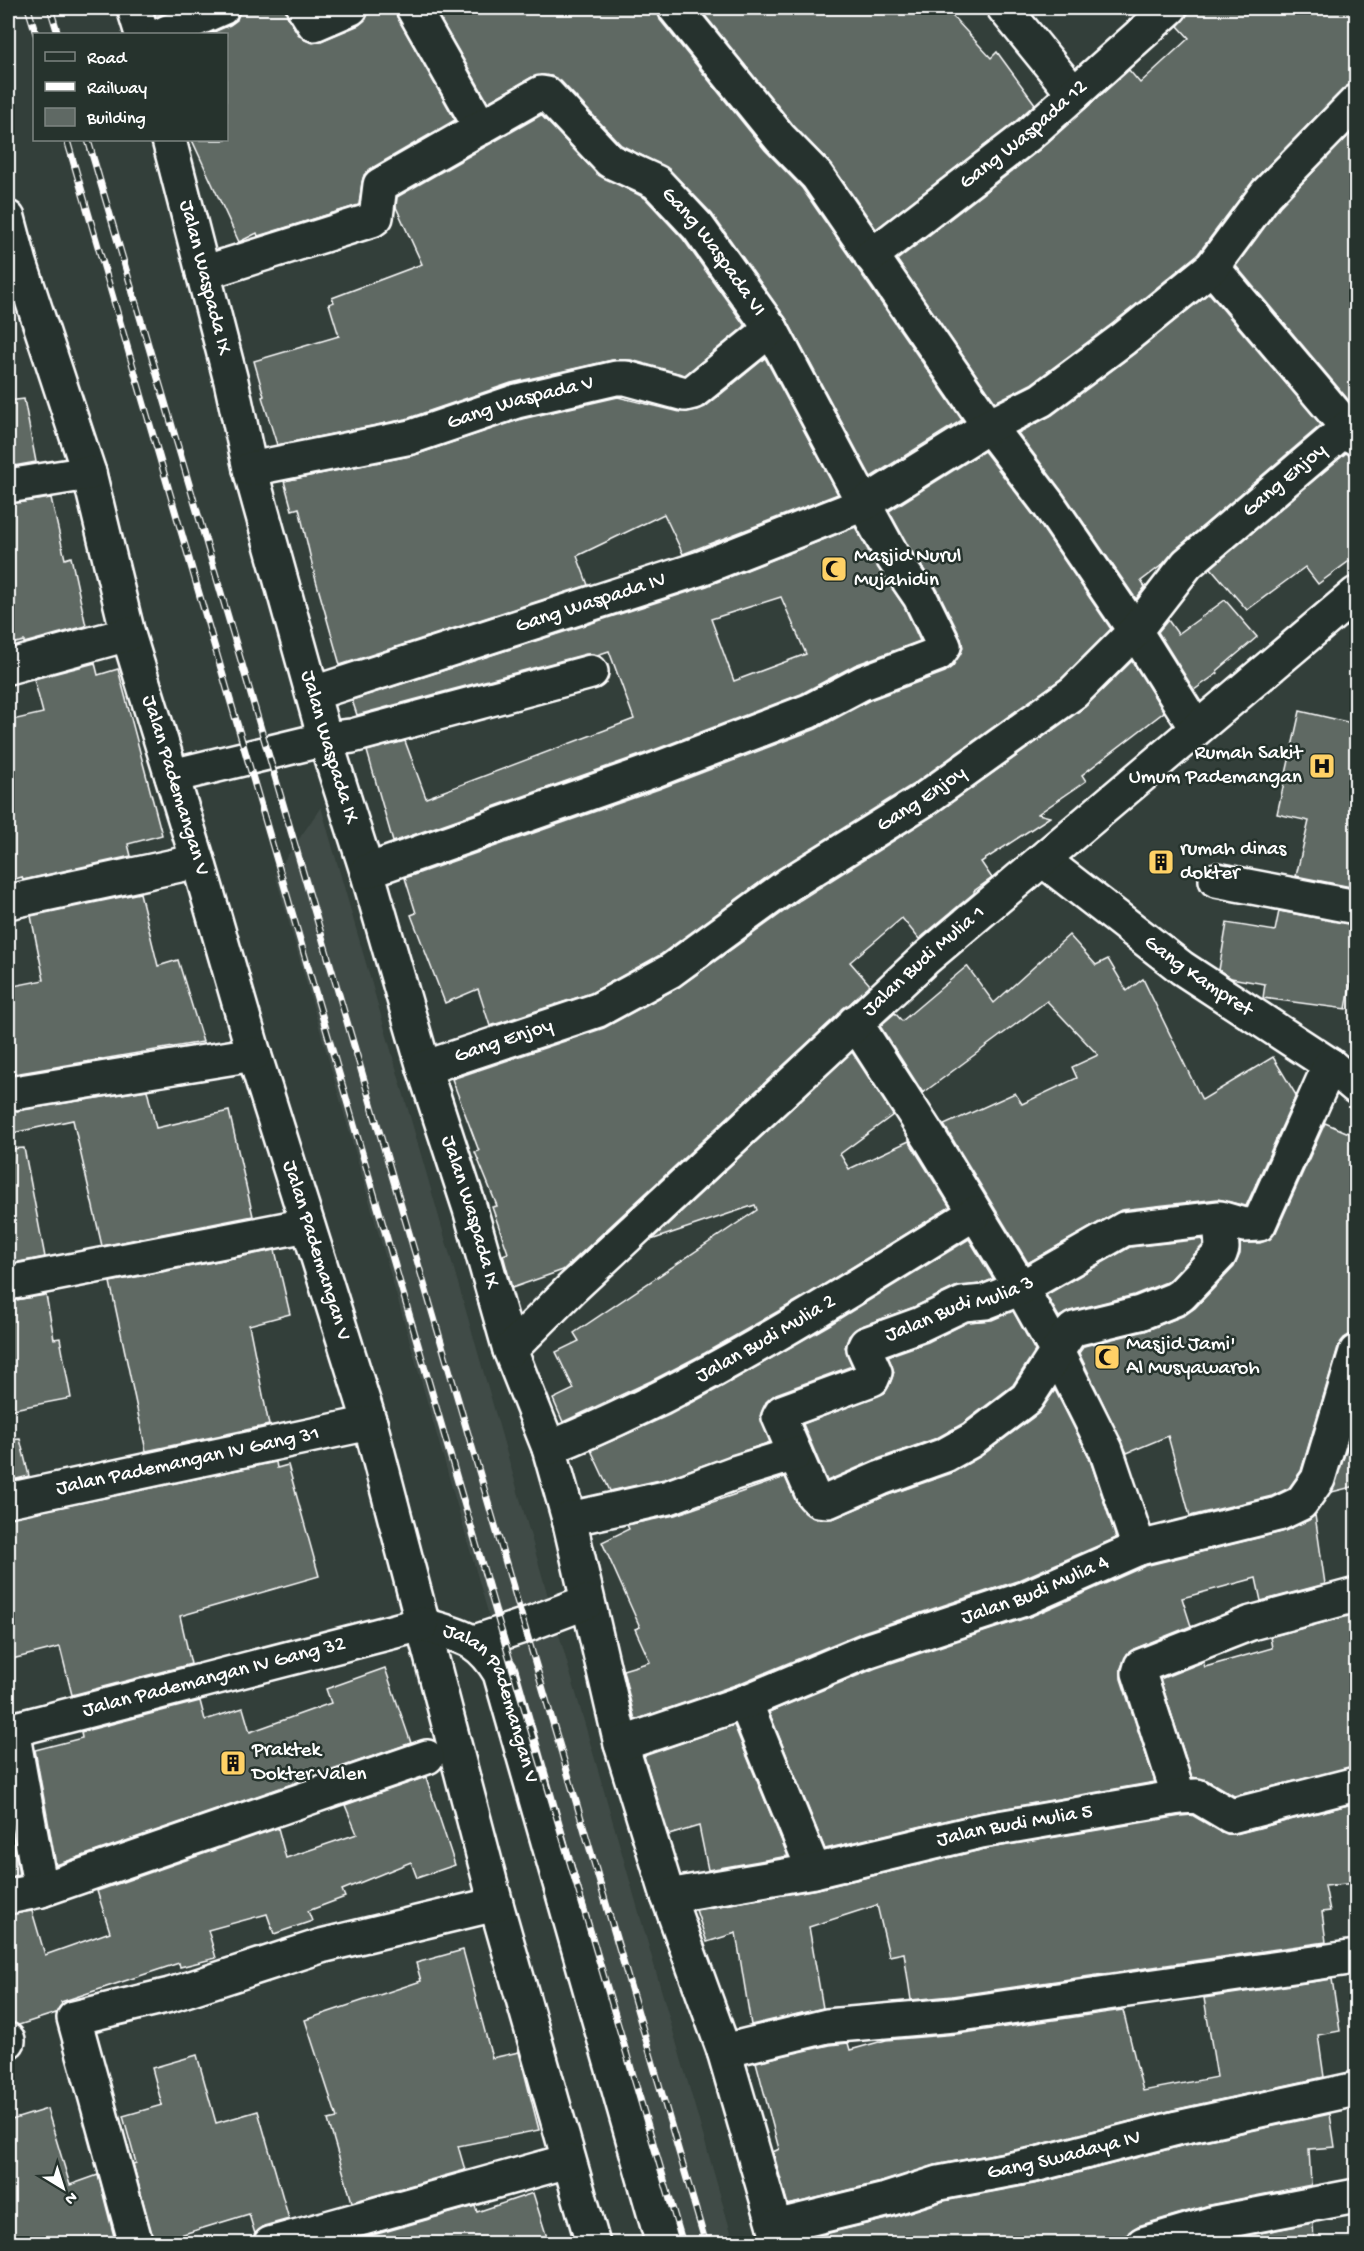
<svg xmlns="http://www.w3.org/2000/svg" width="1364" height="2251" font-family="'Gochi Hand',sans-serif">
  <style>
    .built { fill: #404c47 }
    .building { fill: #5f6964; stroke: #fff; stroke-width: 1.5; fill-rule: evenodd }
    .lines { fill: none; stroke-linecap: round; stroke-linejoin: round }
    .minor-casing { stroke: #fff; stroke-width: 38 }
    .minor { stroke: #26332d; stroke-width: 33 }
    .rail-casing { stroke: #fff; stroke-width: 7 }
    .rail { stroke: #26332d; stroke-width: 4.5; stroke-dasharray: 14; stroke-linecap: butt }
    .labels { text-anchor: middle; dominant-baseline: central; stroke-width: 5; stroke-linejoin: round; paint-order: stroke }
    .street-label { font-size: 21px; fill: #fff; stroke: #26332d }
    .poi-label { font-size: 21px; fill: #fff; stroke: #26332d; text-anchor: start }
  </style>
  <rect width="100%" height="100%" fill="#333f3a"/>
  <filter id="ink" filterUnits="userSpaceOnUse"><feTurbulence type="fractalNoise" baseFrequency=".0167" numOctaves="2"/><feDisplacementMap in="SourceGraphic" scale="12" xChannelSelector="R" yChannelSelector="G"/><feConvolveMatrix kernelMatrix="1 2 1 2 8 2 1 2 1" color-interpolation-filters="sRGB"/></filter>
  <g filter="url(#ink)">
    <path class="built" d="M321,807L734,2243H670L275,874Z"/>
    <g class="building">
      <path d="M240,8H285L288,18L298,34L305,40L313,43L321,41L359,25L366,19L369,8H394L397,17L455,120L370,169L364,175L362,182L359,205L258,236L257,233L239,242L192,140H226V34L211,33L230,25L237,20Z"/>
      <path d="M434,8H657L660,20L765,150L802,188L962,420L871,477L787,320L712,214L669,169L621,145L561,81L551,76L543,75L532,77L488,102Z"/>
      <path d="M699,8H945L991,58L997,52L1035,104L1015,122L876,229L832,165L794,126Z"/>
      <path d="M1193,8H1356V84H1350L1343,89L1253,181L1198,254L1112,324L1031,384L995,402L897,260L1038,151L1129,70L1140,83L1189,38L1178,26Z"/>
      <path d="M541,115L597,174L645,198L683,239L745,326L685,375L631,360H612L511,383L406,419L277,445L262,397L264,396L254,361L339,336L329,304L334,302L332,298L422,264L396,207L397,197Z"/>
      <path d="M1356,128V399L1351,403L1236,266L1280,206Z"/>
      <path d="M1209,293L1321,425L1175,550L1162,565L1141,581L1145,587L1136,599L1064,494L1018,433L1052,415L1134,354Z"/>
      <path d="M765,358L838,494L683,554L664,514L577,556L588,585L340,665L315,577L299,508L292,510L284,481L415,455L522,419L618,397L680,412L698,410L705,407Z"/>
      <path d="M24,399L36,462L8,467V401Z"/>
      <path d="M984,451L1034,516L1111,629L1062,678L912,785L778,869L660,955L591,993L490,1026L478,989L445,1003L411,915L416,913L405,878L659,789L816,729L870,700L945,672L953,666L963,648L961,638L937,589L910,549L889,511Z"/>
      <path d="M1346,453L1356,456V556L1318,584L1305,567L1247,610L1211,568Z"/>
      <path d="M51,498L65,559L71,557L86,626L24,643V641L8,645V504Z"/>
      <path d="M855,527L878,568L904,606L920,641L855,665L801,694L646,753L393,842L367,751L405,741L426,798L634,719L609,651L597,655L586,654L357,715L352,700L707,586ZM781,597L806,654L734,681L711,619Z"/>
      <path d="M1225,600L1257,637L1217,671L1218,673L1194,690L1158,632L1168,620L1178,634Z"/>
      <path d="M1132,661L1164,712L1082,775L1086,781L1038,814L1050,817L981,862L992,878L974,891V893L919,939L902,918L850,962L870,985L563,1270L512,1288L503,1255L508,1253L492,1207L497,1206L475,1152L479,1151L452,1079L604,1028L679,987L800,900L933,816L1085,707Z"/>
      <path d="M95,663L98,675L118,669L162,835L128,844L131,856L23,880L22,877L8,881V721L43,713L34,679Z"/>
      <path d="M1300,711L1356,724V888L1296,876L1309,821L1277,814Z"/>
      <path d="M140,893L158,966L178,960L203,1042L8,1075V987L44,980L31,916Z"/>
      <path d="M1279,911L1356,925V956L1346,1009L1263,998L1265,984L1231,978L1219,970L1227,923L1275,931Z"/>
      <path d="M1069,935L1096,965L1108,959L1127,991L1143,979L1202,1100L1273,1057L1296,1095L1246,1206L1218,1199L1121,1210L1028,1263L944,1125L1015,1093L1022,1104L1077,1078L1072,1067L1098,1055L1047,1001L923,1093L880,1026L895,1013L902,1021L967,966L994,1003Z"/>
      <path d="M852,1052L893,1115L840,1154L849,1169L909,1141L950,1207L810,1293L705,1353L651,1381L563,1422L553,1399L574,1389L556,1352L579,1341L574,1333L757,1210L755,1205L651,1240Z"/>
      <path d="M147,1090L156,1128L229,1111L253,1216L102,1246L73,1120L8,1134V1112Z"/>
      <path d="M1325,1123L1356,1136V1326L1353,1334L1344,1338L1338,1347L1301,1471L1289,1488L1272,1496L1190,1516L1168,1436L1127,1453L1079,1353L1084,1346L1145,1331L1185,1315L1195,1308L1234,1267L1240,1254V1243H1260L1270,1239L1276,1232Z"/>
      <path d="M24,1148L45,1257L8,1264V1149Z"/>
      <path d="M969,1239L993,1279L981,1284L955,1287L914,1307L859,1327L849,1336L845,1347L852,1366L776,1394L766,1402L760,1416L770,1442L664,1479L610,1491L591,1450L669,1415L723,1386L829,1325Z"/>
      <path d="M1203,1239V1245L1169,1281L1134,1295L1070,1311L1059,1317L1046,1295L1130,1247Z"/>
      <path d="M275,1250L290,1314L249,1325L269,1425L146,1451L110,1282Z"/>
      <path d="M46,1295L54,1339L60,1338L71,1398L8,1410V1301Z"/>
      <path d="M1013,1311L1035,1351L1013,1385L962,1424L937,1438L875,1460L827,1481L803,1424L885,1393L889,1386L894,1372L888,1356L928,1342L968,1322L992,1320Z"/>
      <path d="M1055,1390L1089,1457L1116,1538L1017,1581L863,1632L738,1684L635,1720L623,1670L650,1662L635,1629L640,1627L602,1542L629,1529L627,1525L675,1515L785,1477L796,1502L805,1513L816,1519L835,1518L888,1495L952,1473L981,1456L1039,1413Z"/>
      <path d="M20,1439L29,1476L8,1481V1440Z"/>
      <path d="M1356,1443V1486L1332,1492L1348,1445Z"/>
      <path d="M276,1462L277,1468L288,1465L319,1576L180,1616L191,1664L72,1695L60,1647L8,1660V1518Z"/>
      <path d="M1315,1515L1325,1584L1261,1601L1256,1578L1182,1598L1191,1626L1134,1649L1127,1654L1121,1668V1679L1155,1782L977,1813L825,1849L769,1712L876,1668L1032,1616L1145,1566L1282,1532L1309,1520Z"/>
      <path d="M1356,1614V1766L1234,1796L1207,1780L1192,1777L1160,1679L1203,1662L1205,1667L1272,1648L1270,1637Z"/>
      <path d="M385,1668L411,1743L56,1865L35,1750L82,1738L81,1732L200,1701L205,1720L243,1708L250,1732L331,1703L326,1689Z"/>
      <path d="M734,1725L788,1856L708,1870L699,1826L669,1835L644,1756Z"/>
      <path d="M426,1777L455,1865L417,1878L411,1862L342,1890L345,1897L308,1911L312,1921L274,1934L267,1914L208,1930L216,1958L180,1967L179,1963L61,2002L62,2004L56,2013L19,2025L8,2021V1915L32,1911L45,1955L110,1932L97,1891L278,1828L286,1858L357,1834L345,1805Z"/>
      <path d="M1356,1803V1883L1325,1886L1330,1911L1322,1912L1326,1942L952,1996L911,2000L904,1953L889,1956L877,1905L809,1927L823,2008L751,2025L736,1933L707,1942L696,1910L818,1889L985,1849L1181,1816L1192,1815L1221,1832L1236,1834Z"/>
      <path d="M8,1810L19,1875L8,1878Z"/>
      <path d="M463,1950L492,2058L519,2052L539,2130L458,2146L465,2170L352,2202L328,2120L337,2118L305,2020L421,1981L416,1963Z"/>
      <path d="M1332,1979L1340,2031L1318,2035L1324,2077L1173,2110L1030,2147L935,2165L881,2182L788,2205L773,2152L779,2149L756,2062L830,2045L848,2043L850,2050L886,2040L957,2034L1123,2010L1143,2091L1217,2077L1204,1998Z"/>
      <path d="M197,2055L216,2123L258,2111L289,2219L264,2226L255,2234L249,2214L154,2243L133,2164L136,2163L123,2116L162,2105L152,2068Z"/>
      <path d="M47,2109L70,2185L98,2175L116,2244H8V2121Z"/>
      <path d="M1330,2114L1335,2147L1309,2149L1311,2185L1209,2205L1138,2226L1129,2232L1125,2240L1113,2244H802L800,2240L891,2218L944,2201L1039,2183L1181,2146Z"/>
      <path d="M533,2193L549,2244H365L363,2238L475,2206L477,2212Z"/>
      <path d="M1313,2223L1314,2244H1211L1218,2241Z"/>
    </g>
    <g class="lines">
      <defs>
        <g id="minor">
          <path d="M134,8L142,34"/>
          <path d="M304,8L314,24L351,8"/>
          <path d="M413,8L481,128"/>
          <path d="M675,8L780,138L817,176L989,426L1049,505L1135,631L1196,728"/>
          <path d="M1004,8L1074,94"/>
          <path d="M163,34L222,8"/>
          <path id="s1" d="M169,140L231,381L250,469L325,739L367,871L424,1068L470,1209L510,1350L549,1448L569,1519L621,1744L668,1896L724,2051L780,2244"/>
          <path id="s2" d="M8,218L20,263L89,473L128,634L198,861L254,1054L370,1423L496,1904L593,2244"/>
          <path id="s3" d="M871,256L1027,136L1170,8"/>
          <path d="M1212,267L1356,438"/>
          <path id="s4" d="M203,273L372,220L376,217L380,185L541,93L547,94L610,161L656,182L698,227L771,329L864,504L894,559L920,597L944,646L938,654L862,683L809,711L652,771L367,871"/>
          <path id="s5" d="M250,469L411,437L517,401L616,378H626L685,394L693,392L771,329"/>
          <path d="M8,486L89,473"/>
          <path d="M8,667L128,634"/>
          <path id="s6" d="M314,693L701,568L864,504L989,426L1041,400L1123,339L1212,267L1266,194L1356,102"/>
          <path d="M172,776L325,739L352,736L591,672"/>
          <path id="s7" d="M1043,860L1182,968L1330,1065L1356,1087"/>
          <path d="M1216,880L1356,907"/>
          <path d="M8,902L198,861"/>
          <path d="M855,1022L931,1140L1021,1288L1057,1352L1106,1450L1139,1548"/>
          <path id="s8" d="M424,1068L598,1010L670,971L789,884L922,801L1074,692L1135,631L1187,564L1348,427"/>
          <path d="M8,1094L254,1054"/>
          <path id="s9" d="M1220,1218L1222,1248L1220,1254L1181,1295L1175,1299L1140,1313L1074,1329L1068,1335L1027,1398L972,1440L945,1455L881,1478L828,1501L818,1500L813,1495L779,1417L782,1412L872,1379L875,1372L864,1348L866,1344L921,1324L963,1304L985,1302L1021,1288L1124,1229L1220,1218L1244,1225L1259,1224L1330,1065"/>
          <path d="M8,1283L307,1225"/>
          <path id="s10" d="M510,1350L571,1289L925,959L1356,594"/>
          <path id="s11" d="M549,1448C700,1388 837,1298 975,1213"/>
          <path id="s12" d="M8,1500L370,1423"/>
          <path d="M569,1519L669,1497L734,1473L795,1454"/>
          <path id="s13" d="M422,1624C460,1637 478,1636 500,1673L663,2244"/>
          <path d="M475,1642L526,1625L587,1602"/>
          <path d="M745,1702L814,1871"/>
          <path d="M12,1730L41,1890"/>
          <path id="s14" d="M8,1731L422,1624"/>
          <path id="s15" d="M621,1744L745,1702L869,1650L1024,1599L1139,1548L1278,1514L1301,1503L1318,1479L1356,1352"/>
          <path d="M1179,1797L1139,1673L1141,1666L1251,1623L1356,1595"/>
          <path id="s16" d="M668,1896L814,1871L981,1831L1179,1797L1197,1796L1231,1816L1356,1784"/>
          <path d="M8,1897L41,1890L427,1757"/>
          <path d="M8,2041V2040"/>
          <path d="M724,2051L827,2026L954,2015L1356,1957"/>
          <path id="s17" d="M775,2227L886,2200L939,2183L1034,2165L1177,2128L1356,2089"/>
          <path d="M136,2244L74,2018L170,1995L321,1946L496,1904"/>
          <path d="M270,2244L568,2161"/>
          <path d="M1143,2244L1214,2223L1356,2196"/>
        </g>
      </defs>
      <use href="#minor" class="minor-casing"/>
      <use href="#minor" class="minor"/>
      <defs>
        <g id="rail">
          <path d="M28,8L36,34"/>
          <path d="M50,8L58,34"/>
          <path d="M67,140L502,1633L683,2244"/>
          <path d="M88,140L706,2244"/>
        </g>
      </defs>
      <use href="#rail" class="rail-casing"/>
      <use href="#rail" class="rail"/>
    </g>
  </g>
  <defs>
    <symbol id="mosque-square" viewBox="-11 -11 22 22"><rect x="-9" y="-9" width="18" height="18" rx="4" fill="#ffd166" stroke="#26332d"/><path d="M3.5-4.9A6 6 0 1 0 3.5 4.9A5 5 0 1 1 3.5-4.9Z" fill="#111"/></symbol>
    <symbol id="hospital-square" viewBox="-11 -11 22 22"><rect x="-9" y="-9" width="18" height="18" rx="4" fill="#ffd166" stroke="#26332d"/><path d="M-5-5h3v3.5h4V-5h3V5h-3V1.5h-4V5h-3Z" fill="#111"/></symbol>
    <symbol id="building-square" viewBox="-11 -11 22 22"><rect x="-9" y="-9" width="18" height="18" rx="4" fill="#ffd166" stroke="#26332d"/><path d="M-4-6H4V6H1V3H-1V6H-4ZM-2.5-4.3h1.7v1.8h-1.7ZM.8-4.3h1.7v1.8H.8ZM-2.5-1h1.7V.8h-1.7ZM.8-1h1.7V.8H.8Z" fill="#111"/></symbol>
  </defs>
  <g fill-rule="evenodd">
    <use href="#mosque-square" x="819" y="554" width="30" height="30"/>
    <use href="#hospital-square" x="1307" y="751" width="30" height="30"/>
    <use href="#building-square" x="1146" y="847" width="30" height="30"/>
    <use href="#mosque-square" x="1092" y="1342" width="30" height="30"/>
    <use href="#building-square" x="218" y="1748" width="30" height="30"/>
  </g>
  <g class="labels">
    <g class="street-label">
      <text stroke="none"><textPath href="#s3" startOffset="195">Gang Waspada 12</textPath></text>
      <text stroke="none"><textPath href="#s4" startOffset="639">Gang Waspada VI</textPath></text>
      <text stroke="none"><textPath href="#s1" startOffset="142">Jalan Waspada IX</textPath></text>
      <text stroke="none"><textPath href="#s5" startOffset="279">Gang Waspada V</textPath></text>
      <text stroke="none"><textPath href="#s8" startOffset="1056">Gang Enjoy</textPath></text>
      <text stroke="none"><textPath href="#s6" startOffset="291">Gang Waspada IV</textPath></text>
      <text stroke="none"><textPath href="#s1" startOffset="628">Jalan Waspada IX</textPath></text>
      <text stroke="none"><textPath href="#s2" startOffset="592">Jalan Pademangan V</textPath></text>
      <text stroke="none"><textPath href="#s8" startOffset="570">Gang Enjoy</textPath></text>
      <text stroke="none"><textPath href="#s10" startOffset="568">Jalan Budi Mulia 1</textPath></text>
      <text stroke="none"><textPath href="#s7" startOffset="194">Gang Kampret</textPath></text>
      <text stroke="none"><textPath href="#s8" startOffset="84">Gang Enjoy</textPath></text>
      <text stroke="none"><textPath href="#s1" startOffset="1114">Jalan Waspada IX</textPath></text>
      <text stroke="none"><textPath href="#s2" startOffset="1078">Jalan Pademangan V</textPath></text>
      <text stroke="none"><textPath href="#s9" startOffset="858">Jalan Budi Mulia 3</textPath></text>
      <text stroke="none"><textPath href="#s11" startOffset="243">Jalan Budi Mulia 2</textPath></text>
      <text stroke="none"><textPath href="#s12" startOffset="184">Jalan Pademangan IV Gang 31</textPath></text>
      <text stroke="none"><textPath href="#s15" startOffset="442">Jalan Budi Mulia 4</textPath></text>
      <text stroke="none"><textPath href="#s14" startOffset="213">Jalan Pademangan IV Gang 32</textPath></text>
      <text stroke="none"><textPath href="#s13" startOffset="116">Jalan Pademangan V</textPath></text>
      <text stroke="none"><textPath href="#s16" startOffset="354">Jalan Budi Mulia 5</textPath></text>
      <text stroke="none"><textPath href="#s17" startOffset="298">Gang Swadaya IV</textPath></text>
    </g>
    <g class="poi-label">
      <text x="854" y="557">Masjid Nurul<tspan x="854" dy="24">Mujahidin</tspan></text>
      <text x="1302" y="754" text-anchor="end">Rumah Sakit<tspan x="1302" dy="24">Umum Pademangan</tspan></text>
      <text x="1180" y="850">rumah dinas<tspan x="1180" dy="24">dokter</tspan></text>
      <text x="1126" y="1345">Masjid Jami'<tspan x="1126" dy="24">Al Musyawaroh</tspan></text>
      <text x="252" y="1751">Praktek<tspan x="252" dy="24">Dokter Valen</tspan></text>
    </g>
  </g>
  <rect width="1364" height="2251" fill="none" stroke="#26332d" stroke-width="30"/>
  <rect x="15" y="15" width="1334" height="2221" fill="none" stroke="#fff" stroke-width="2" filter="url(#ink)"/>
  <rect x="33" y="33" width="195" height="108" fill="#26332d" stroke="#7d8581" stroke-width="1.5"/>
  <rect x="45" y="52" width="30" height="9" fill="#26332d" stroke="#7d8581" stroke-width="1.5"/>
  <text x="87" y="63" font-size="18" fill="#ffffff">Road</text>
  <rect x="45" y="82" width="30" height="9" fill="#ffffff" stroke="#7d8581" stroke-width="1.5"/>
  <text x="87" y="93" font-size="18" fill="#ffffff">Railway</text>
  <rect x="45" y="108" width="30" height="18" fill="#5f6964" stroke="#7d8581" stroke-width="1.5"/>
  <text x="87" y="123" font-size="18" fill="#ffffff">Building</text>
  <g transform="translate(63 2188) rotate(142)" stroke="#26332d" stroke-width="4.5" paint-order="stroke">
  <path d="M0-4.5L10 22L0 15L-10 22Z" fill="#ffffff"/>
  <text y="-9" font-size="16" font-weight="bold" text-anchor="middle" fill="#ffffff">N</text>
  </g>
</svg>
